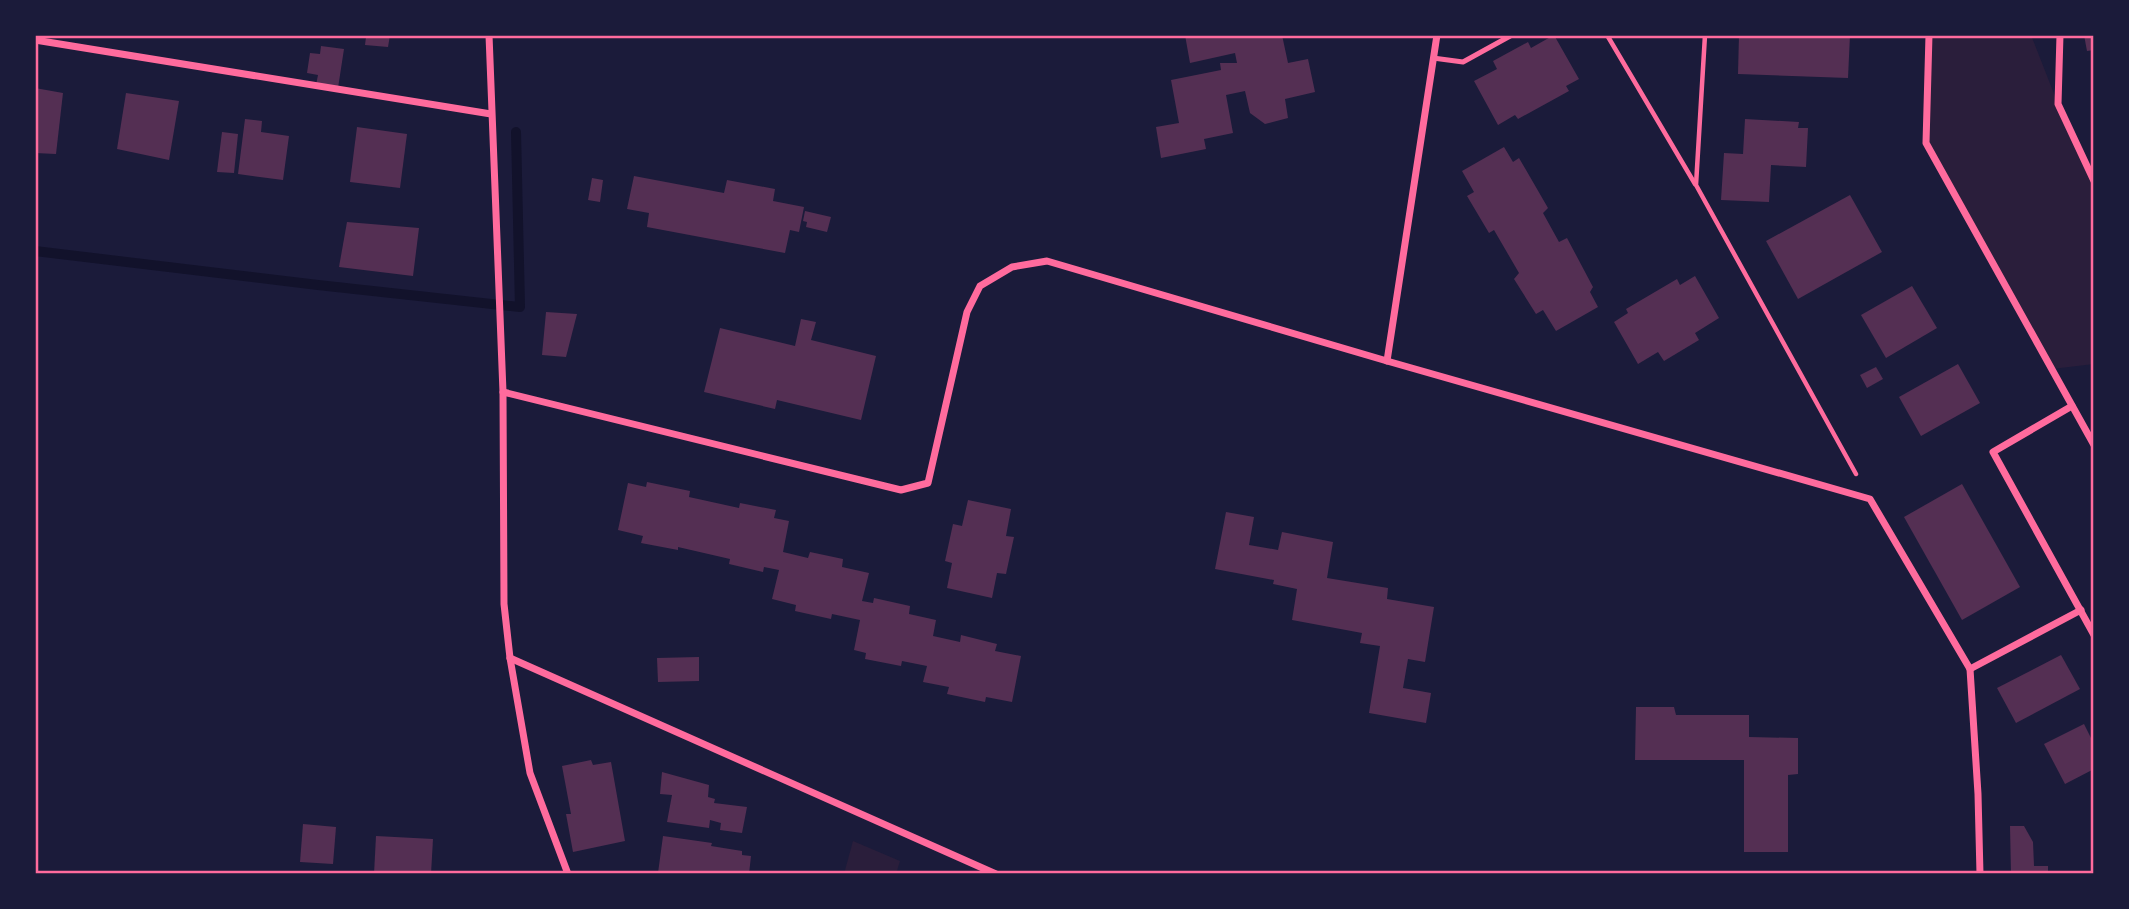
<svg xmlns="http://www.w3.org/2000/svg" width="2129" height="909" font-family="Manrope,sans-serif">
  <style>
    .green { fill: #2a1e3b }
    .lines { fill: none; stroke-linecap: round; stroke-linejoin: round }
    .stream { stroke: #12122b; stroke-width: 10 }
    .building { fill: #542f53 }
    .path { stroke: #ff6b9d; stroke-width: 4.5 }
    .service { stroke: #ff6b9d; stroke-width: 5 }
    .minor { stroke: #ff6b9d; stroke-width: 7 }
    .neatline { fill: none; stroke: #ff6b9d; stroke-width: 2.5 }
  </style>
  <rect width="100%" height="100%" fill="#1b1b3a"/>
  <g class="green">
    <path d="M1929,35H2031L2058,104L2094,181V364L2052,369L1926,143Z"/>
    <path d="M853,841L900,861L896,874H844Z"/>
  </g>
  <g class="lines">
    <path class="stream" d="M35,251L318,285L520,307L516,132"/>
  </g>
  <g class="building">
    <path d="M360,35H390L388,47L365,45L366,37H360Z"/>
    <path d="M1185,35H1282L1288,63L1308,59L1315,92L1285,99L1288,118L1265,124L1250,113L1245,91L1226,95L1233,133L1204,139L1206,149L1161,158L1156,127L1179,123L1171,80L1221,70L1220,63H1237L1235,53L1190,63Z"/>
    <path d="M1554,35L1579,79L1566,86L1569,91L1518,119L1515,115L1498,125L1474,81L1497,69L1493,61L1528,42L1531,48Z"/>
    <path d="M1739,35H1850L1848,78L1738,74Z"/>
    <path d="M2084,35H2094V50L2087,51Z"/>
    <path d="M321,46L344,49L338,88L316,85L318,75L307,73L310,53L320,54Z"/>
    <path d="M35,88L63,93L56,154L35,153Z"/>
    <path d="M126,93L179,101L169,160L117,149Z"/>
    <path d="M245,119L262,121L261,132L289,136L283,180L238,174Z"/>
    <path d="M1745,119L1799,122L1798,128H1808L1806,167L1771,165L1769,202L1721,200L1724,153L1743,154Z"/>
    <path d="M357,127L407,134L400,188L350,182Z"/>
    <path d="M222,132L238,134L234,173L217,172Z"/>
    <path d="M1504,147L1513,162L1519,158L1548,208L1543,213L1559,242L1567,238L1593,287L1590,292L1598,307L1556,331L1543,310L1536,314L1514,279L1519,273L1494,230L1489,233L1467,196L1474,192L1462,171Z"/>
    <path d="M634,176L724,193L727,180L775,189L773,201L804,207L799,232L790,230L785,253L647,227L649,213L627,209Z"/>
    <path d="M592,178L603,180L600,202L588,200Z"/>
    <path d="M1850,195L1882,252L1798,299L1766,241Z"/>
    <path d="M805,211L831,217L827,232L806,227L807,222L803,221Z"/>
    <path d="M347,222L419,228L413,276L339,267Z"/>
    <path d="M1695,276L1719,318L1695,333L1699,340L1664,361L1658,352L1638,364L1614,322L1628,313L1626,309L1677,279L1680,285Z"/>
    <path d="M1912,286L1937,328L1886,358L1861,315Z"/>
    <path d="M546,312L577,314L566,357L542,355Z"/>
    <path d="M801,319L816,322L811,340L876,356L861,420L777,400L775,409L704,392L720,328L795,346Z"/>
    <path d="M1958,364L1980,403L1921,436L1899,397Z"/>
    <path d="M1876,367L1883,379L1867,388L1860,375Z"/>
    <path d="M647,482L690,491L689,497L739,508L740,503L776,510L774,518L789,521L783,552L808,558L810,552L843,559L842,567L869,573L862,601L873,603L874,598L910,606L909,614L936,620L933,636L960,642L961,635L997,644L995,651L1021,656L1012,702L986,697L985,702L947,694L949,687L923,682L927,666L902,661L901,666L865,659L866,653L854,650L860,620L832,614L831,619L795,611L796,605L772,599L779,570L764,567L763,572L729,564L730,559L678,547V550L641,543L643,536L618,530L628,483L646,487Z"/>
    <path d="M1962,484L2020,587L1962,620L1904,517Z"/>
    <path d="M968,500L1011,509L1006,536L1014,537L1006,574L997,573L992,598L947,588L952,563L945,561L953,524L962,526Z"/>
    <path d="M1226,512L1254,517L1249,545L1278,550L1282,532L1333,542L1327,578L1388,588L1387,599L1434,607L1425,662L1408,659L1403,688L1431,693L1426,723L1369,713L1380,646L1360,643L1362,633L1292,620L1297,589L1273,584L1274,580L1215,569Z"/>
    <path d="M2061,655L2080,689L2016,723L1997,688Z"/>
    <path d="M699,657V681L658,682L657,658Z"/>
    <path d="M1636,707H1674L1676,715H1749V737L1798,738V774L1788,775V852H1744V760H1635Z"/>
    <path d="M2084,724L2094,744V769L2065,784L2044,744Z"/>
    <path d="M591,760L593,765L611,762L625,841L573,852L566,814H571L562,766Z"/>
    <path d="M662,772L709,785L708,797L715,799L714,803L747,807L742,833L720,830L721,823L710,820L709,828L667,822L672,795L660,794Z"/>
    <path d="M303,824L336,827L333,864L300,862Z"/>
    <path d="M2010,826H2024L2033,842L2034,866H2048V874H2011Z"/>
    <path d="M376,836L433,839L431,874H374Z"/>
    <path d="M663,836L712,843L711,846L742,851V855L751,856L749,874L658,873Z"/>
  </g>
  <g class="lines">
    <g class="path">
      <path d="M1607,35L1695,184"/>
      <path d="M1705,35L1696,185L1856,474"/>
    </g>
    <path class="service" d="M1433,58L1463,62L1512,35"/>
    <g class="minor">
      <path d="M489,35L503,392L504,604L510,658L530,773L568,874"/>
      <path d="M1929,35L1926,143L2094,445"/>
      <path d="M2060,35L2058,104L2094,181"/>
      <path d="M35,40L491,114"/>
      <path d="M1387,361L1437,35"/>
      <path d="M503,392L901,490L928,483L967,312L980,286L1012,267L1047,261L1387,361L1870,499L1970,669L1978,794L1980,874"/>
      <path d="M2072,406L1993,452L2094,635"/>
      <path d="M510,658L996,874"/>
      <path d="M1970,669L2081,610"/>
    </g>
  </g>
  <rect width="2129" height="909" fill="none" stroke="#1b1b3a" stroke-width="74"/>
  <rect x="37" y="37" width="2055" height="835" class="neatline"/>
</svg>
